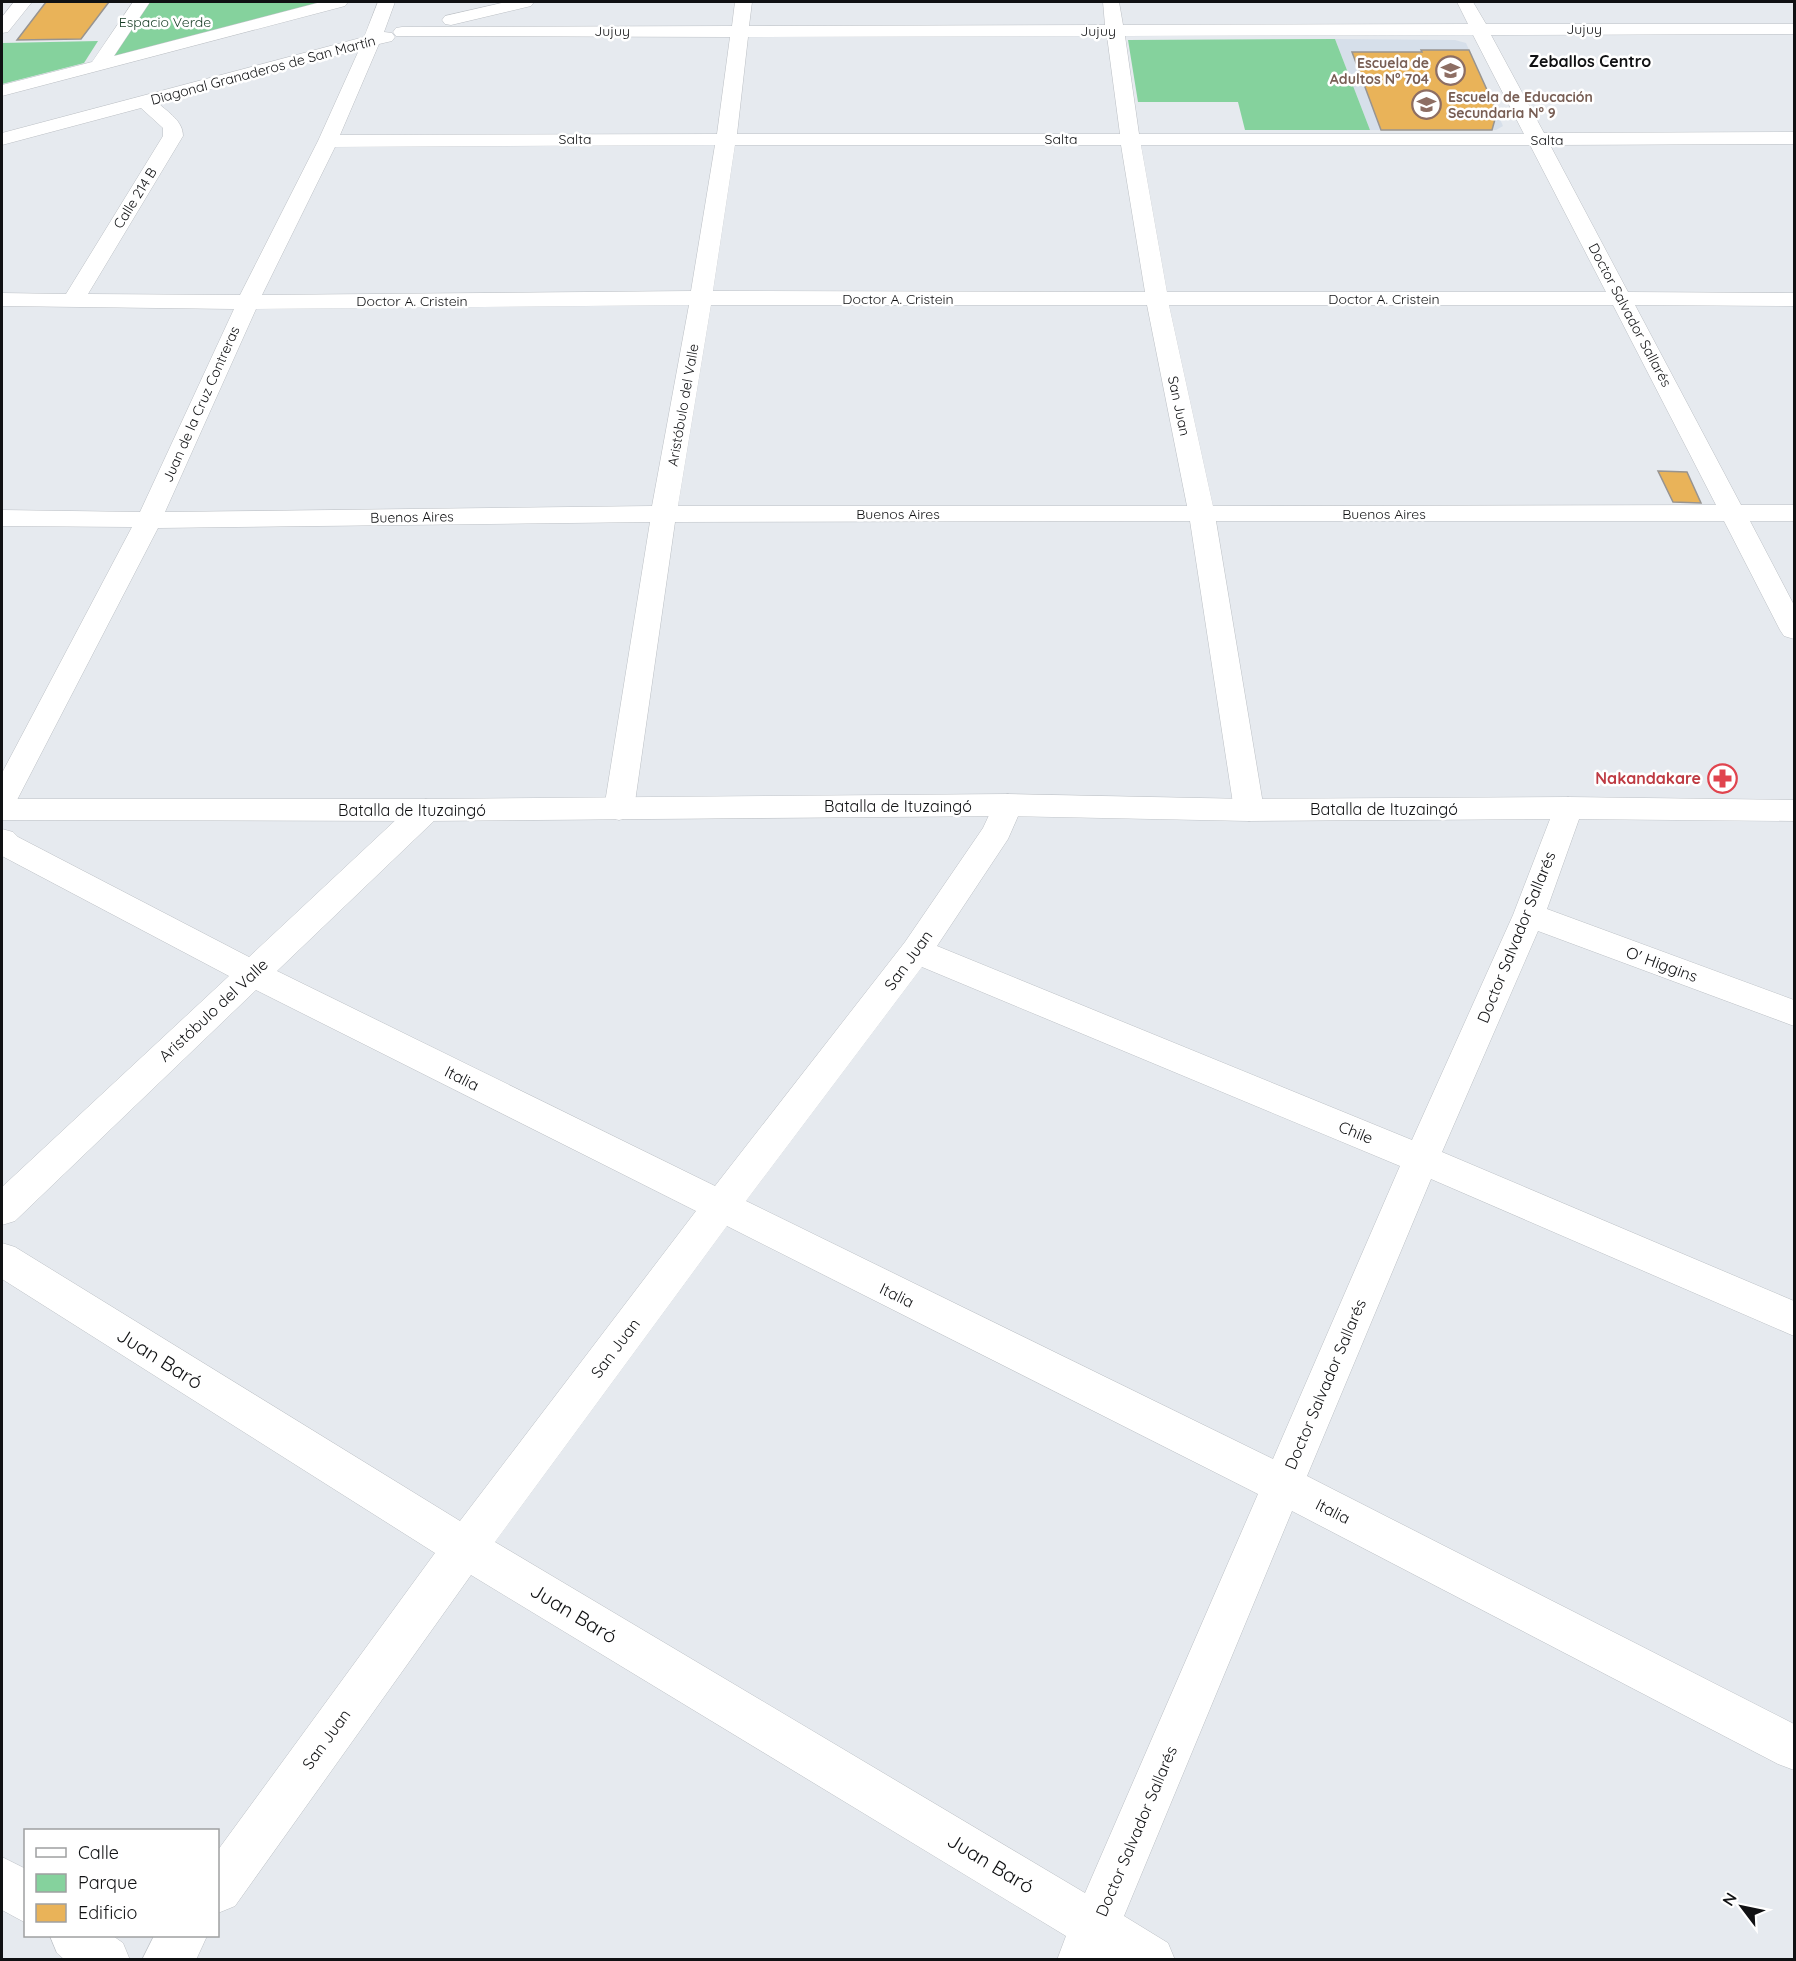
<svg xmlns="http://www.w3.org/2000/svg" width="1796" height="1961" font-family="Quicksand,sans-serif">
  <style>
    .built { fill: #d6dfea }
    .green { fill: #85d29d }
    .building { fill: #e9b359; stroke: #989490; stroke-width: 1.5 }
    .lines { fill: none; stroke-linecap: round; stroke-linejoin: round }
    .minor-casing { stroke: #bcc0c5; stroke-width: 1 }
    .major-casing { stroke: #bcc0c5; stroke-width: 1 }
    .minor { fill: #fff; fill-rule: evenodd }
    .major { fill: #fff; fill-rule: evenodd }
    .labels { text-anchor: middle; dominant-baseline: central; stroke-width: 5; stroke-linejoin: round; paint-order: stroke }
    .far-park-label { font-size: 14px; fill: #173d25; stroke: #fff }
    .far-street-label { font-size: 14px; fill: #101113; stroke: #fff }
    .far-education-label { font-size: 14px; font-weight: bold; fill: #785e54; stroke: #fff; text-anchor: end }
    .far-quarter-label { font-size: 16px; font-weight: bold; fill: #101113; stroke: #fff }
    .health-label { font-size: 16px; font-weight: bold; fill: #be3a42; stroke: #fff; text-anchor: end }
    .street-label { font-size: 16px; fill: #101113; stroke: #fff }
    .near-street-label { font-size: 20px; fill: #101113; stroke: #fff }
  </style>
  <rect width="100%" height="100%" fill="#e6eaef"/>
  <path class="built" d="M1335,39L1455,40L1466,43L1503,126L1496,130H1370Z"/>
  <g class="green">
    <path d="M149,2H325L110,58Z"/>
    <path d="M1335,39L1370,130H1245L1238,102H1138L1128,40Z"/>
    <path d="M98,41L84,63L2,84V43Z"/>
  </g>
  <g class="building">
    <path d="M46,2H109L81,39L17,40Z"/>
    <path d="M1421,50H1469L1497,112L1492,130H1381L1352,52H1422Z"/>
    <path d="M1658,471L1687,472L1701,503L1673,502Z"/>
  </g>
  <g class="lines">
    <defs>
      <g id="minor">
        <path d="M14,2H32L8,32L2,33V17Z"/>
        <path d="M133,2H150L114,56L321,2H348L345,6L2,96V85L92,62Z"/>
        <path d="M378,2H395L384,32L392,33L395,37L392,41L379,44L340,135L717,134L730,37L396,36L393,32L396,28L402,27L732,26L735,2H752L749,26L1105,25L1103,2H1119L1123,25L1468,24L1457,2H1473L1486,24H1794V34L1491,35L1544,133L1794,132V144L1550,145L1628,292L1794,293V306L1635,305L1741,505H1794V521H1750L1794,605V639L1784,636L1780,630L1724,521H1216L1264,810L1260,818L1249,821L1238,818L1234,810L1190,521L675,522L634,809L630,817L619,820L608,817L604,809L650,522L158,528L17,800L13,807L2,810V773L132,527L2,526V510L140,512L234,309L2,306V293L66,294L163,136V128L141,108L2,145V133L364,37ZM1473,35L1524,134H1139L1125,36ZM1107,36L1120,134H737L748,37ZM359,50L318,141L240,295L88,294L183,136C183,121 169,113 158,103ZM715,145L691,291L262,295L335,147ZM735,145H1121L1145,292L713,291ZM1141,145H1530L1606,292H1167ZM689,305L652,506L165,512L256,309ZM711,305H1147L1187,506H678ZM1169,305H1613L1716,505L1213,506Z"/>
        <path d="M506,2H534L531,6L451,25L445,24L442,20L445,16Z"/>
        <path d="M1008,794L1019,798L1023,805L1008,839L937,946L1412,1140L1513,915L1557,801L1568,797L1579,801L1583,808L1547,909L1794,1000V1026L1538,931L1442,1152L1794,1301V1336L1431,1179L1307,1476L1794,1724V1770L1778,1764L1292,1511L1124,1916L1168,1943L1175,1960H1057L1066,1936L471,1575L235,1906L218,1913V1850L435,1553L2,1279V1243L15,1247L460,1521L696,1211L256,990L15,1221L2,1225V1187L229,976L2,856V829L13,832L18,837L249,957L415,802L426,799L437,802L441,810L437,818L277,971L715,1186L905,942L983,828L997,798ZM922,967L1400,1166L1273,1459L746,1201ZM727,1226L1258,1494L1085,1893L495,1542Z"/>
        <path d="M2,1857L26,1869V1923L2,1910Z"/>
        <path d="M50,1936H113L123,1943L130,1960H65L57,1953Z"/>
        <path d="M154,1936H207L196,1960H142Z"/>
      </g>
      <path id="major" d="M1008,794L1249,799L1568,797L1794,800V821L1568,819L1249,821L1008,816L426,821L2,820V799H426Z"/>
    </defs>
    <use href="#minor" class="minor-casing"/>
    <use href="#major" class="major-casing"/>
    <use href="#minor" class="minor"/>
    <use href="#major" class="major"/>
  </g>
  <defs>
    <symbol id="school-ring" viewBox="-11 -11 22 22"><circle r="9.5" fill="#fff" stroke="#8d6e63" stroke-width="1.5"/><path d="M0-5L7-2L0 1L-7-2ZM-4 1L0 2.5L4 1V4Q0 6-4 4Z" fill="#8d6e63"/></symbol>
    <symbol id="pharmacy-ring" viewBox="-11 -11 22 22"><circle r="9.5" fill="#fff" stroke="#e0444e" stroke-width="1.5"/><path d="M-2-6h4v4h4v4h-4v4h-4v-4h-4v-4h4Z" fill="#e0444e"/></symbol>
  </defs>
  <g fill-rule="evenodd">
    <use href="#school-ring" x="1434" y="54" width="33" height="33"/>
    <use href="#school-ring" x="1410" y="88" width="33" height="33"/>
    <use href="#pharmacy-ring" x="1706" y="762" width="33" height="33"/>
  </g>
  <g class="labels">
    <g class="far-park-label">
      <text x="165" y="22">Espacio Verde</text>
    </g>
    <g class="far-street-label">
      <text x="1584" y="29">Jujuy</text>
      <text x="612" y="31">Jujuy</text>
      <text x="1098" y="31">Jujuy</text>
      <text transform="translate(263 70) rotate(-15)">Diagonal Granaderos de San Martín</text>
      <text x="575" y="139">Salta</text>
      <text x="1061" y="139">Salta</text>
      <text x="1547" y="140">Salta</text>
      <text transform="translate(135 198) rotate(-58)">Calle 214 B</text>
      <text x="898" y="299">Doctor A. Cristein</text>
      <text x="1384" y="299">Doctor A. Cristein</text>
      <text x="412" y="301">Doctor A. Cristein</text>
      <text transform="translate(1630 315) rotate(62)">Doctor Salvador Sallarés</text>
      <text transform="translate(201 404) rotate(-66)">Juan de la Cruz Contreras</text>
      <text transform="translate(683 405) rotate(-80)">Aristóbulo del Valle</text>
      <text transform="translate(1179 406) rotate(78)">San Juan</text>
      <text x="898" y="514">Buenos Aires</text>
      <text x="1384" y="514">Buenos Aires</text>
      <text transform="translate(412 517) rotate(-1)">Buenos Aires</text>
    </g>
    <g class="far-education-label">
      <text x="1429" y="63">Escuela de<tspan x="1429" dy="16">Adultos N° 704</tspan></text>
      <text x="1448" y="97" text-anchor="start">Escuela de Educación<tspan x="1448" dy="16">Secundaria N° 9</tspan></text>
    </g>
    <g class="far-quarter-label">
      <text x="1590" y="61">Zeballos Centro</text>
    </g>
    <g class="health-label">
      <text x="1701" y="778">Nakandakare</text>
    </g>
    <g class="street-label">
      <text x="898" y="806">Batalla de Ituzaingó</text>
      <text x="1384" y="809">Batalla de Ituzaingó</text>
      <text x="412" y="810">Batalla de Ituzaingó</text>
      <text transform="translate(1516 937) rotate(-68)">Doctor Salvador Sallarés</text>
      <text transform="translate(908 960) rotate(-54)">San Juan</text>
      <text transform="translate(1662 964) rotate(20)">O' Higgins</text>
      <text transform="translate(213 1010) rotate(-43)">Aristóbulo del Valle</text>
      <text transform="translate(462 1078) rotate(27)">Italia</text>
      <text transform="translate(1356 1132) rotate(22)">Chile</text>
      <text transform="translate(897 1295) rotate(26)">Italia</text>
      <text transform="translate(615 1348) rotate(-53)">San Juan</text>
      <text transform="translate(1325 1384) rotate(-67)">Doctor Salvador Sallarés</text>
      <text transform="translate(1333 1511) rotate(27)">Italia</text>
      <text transform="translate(326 1739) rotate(-54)">San Juan</text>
      <text transform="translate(1136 1831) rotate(-67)">Doctor Salvador Sallarés</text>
    </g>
    <g class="near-street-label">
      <text transform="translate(160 1358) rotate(32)">Juan Baró</text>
      <text transform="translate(574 1613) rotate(31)">Juan Baró</text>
      <text transform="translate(991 1863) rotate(31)">Juan Baró</text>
    </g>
  </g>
  <rect width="1796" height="1961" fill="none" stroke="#101113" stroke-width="6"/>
  <rect x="24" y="1829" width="195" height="108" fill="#ffffff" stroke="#9fa0a1" stroke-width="1.5"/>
  <rect x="36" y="1848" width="30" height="9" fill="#ffffff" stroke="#9fa0a1" stroke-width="1.5"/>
  <text x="78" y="1859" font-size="18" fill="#101113">Calle</text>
  <rect x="36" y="1874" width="30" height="18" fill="#85d29d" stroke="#9fa0a1" stroke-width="1.5"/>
  <text x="78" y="1889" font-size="18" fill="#101113">Parque</text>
  <rect x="36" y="1904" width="30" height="18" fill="#e9b359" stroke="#9fa0a1" stroke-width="1.5"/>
  <text x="78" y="1919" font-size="18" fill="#101113">Edificio</text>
  <g transform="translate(1742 1907) rotate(302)" stroke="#ffffff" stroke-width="4.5" paint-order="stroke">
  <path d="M0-4.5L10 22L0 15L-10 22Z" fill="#101113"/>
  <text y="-9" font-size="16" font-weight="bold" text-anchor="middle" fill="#101113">N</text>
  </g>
</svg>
